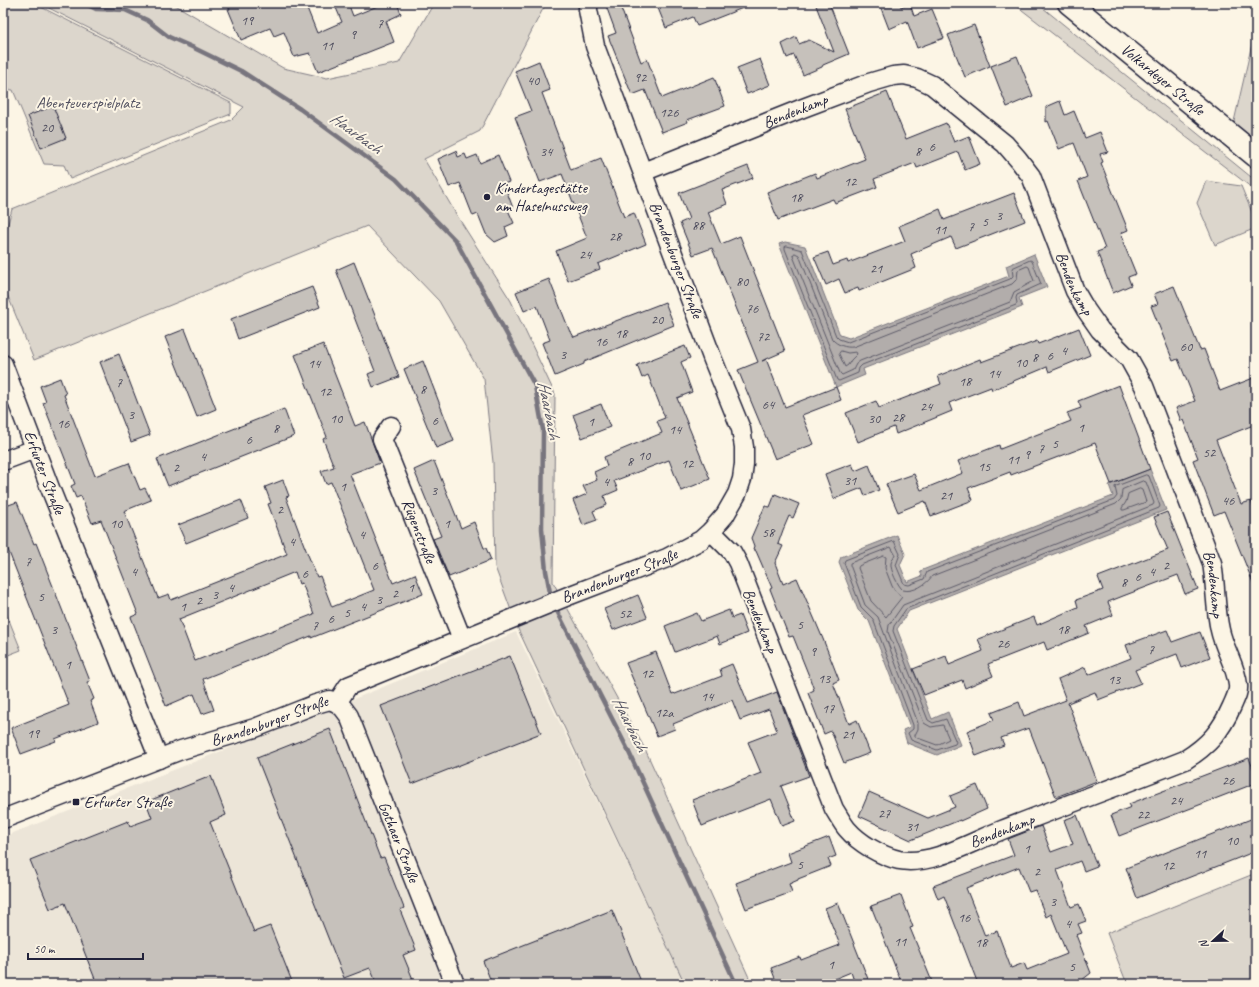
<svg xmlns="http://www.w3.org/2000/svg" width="1259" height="987" font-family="Caveat,sans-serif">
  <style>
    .built { fill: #ece5d8 }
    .green { fill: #dcd6cc; stroke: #7f7c84 }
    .water { fill: #b2adab; stroke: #78757e }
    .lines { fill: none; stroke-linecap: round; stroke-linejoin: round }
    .shore { stroke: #5c5a68; stroke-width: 1 }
    .stream { stroke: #78757e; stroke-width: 4.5 }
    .building { fill: #c6c1bb; stroke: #22223b; fill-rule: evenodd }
    .minor-casing { stroke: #22223b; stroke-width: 21 }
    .major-casing { stroke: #22223b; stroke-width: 25 }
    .minor { stroke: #fcf5e5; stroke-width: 18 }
    .major { stroke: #fcf5e5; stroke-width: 22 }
    .poi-dot { fill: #22223b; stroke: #fcf5e5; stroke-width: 1.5 }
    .labels { text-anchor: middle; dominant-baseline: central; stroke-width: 4; stroke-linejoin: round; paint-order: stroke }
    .number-label { font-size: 14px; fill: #4b4a5b }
    .street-label { font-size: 16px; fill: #22223b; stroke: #fcf5e5 }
    .park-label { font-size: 16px; fill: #504f5f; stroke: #fcf5e5 }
    .poi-label { font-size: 16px; fill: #22223b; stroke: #fcf5e5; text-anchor: start }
    .water-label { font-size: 17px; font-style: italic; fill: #545362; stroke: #fcf5e5 }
  </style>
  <rect width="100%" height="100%" fill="#fcf5e5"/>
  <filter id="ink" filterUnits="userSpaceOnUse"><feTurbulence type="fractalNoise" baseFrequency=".025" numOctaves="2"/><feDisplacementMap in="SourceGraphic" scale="8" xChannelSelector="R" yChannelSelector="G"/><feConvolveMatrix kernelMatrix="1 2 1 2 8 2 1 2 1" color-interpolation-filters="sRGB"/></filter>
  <g filter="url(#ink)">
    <path class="built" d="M516,632L685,984H3V837L354,699Z"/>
    <g class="green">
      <path d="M3,3H32L43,8L231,103V114L70,179L64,165L44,164L13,90L3,89Z"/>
      <path d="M39,3H172L283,68L327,78L399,63L434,3H546L480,131L424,159L456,214L511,301L555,394L553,582L645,749L752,984H685L518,629L495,567L493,462L484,379L439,301L367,226L34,360L3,284V242L12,209L231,120L244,107Z"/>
      <path d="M1013,3H1037L1256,181V191Z"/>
      <path d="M1256,26V145L1233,126Z"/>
      <path d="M1206,181L1241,186L1256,222V228L1215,245L1197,203Z"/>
      <path d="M3,605L21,650L3,657Z"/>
      <path d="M1256,873V984H1127L1107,933Z"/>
    </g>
    <g class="water">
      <path d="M785,242L805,246L840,335L849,338L1009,276L1006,266L1034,254L1047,287L1019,298L1022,307L863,369L865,375L836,387L779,244Z"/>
      <path d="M1150,469L1166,510L909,611L897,629L932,719L948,712L961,745L937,755L907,743L903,730L910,727L869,621L858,610L839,562L841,557L897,535L905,554L900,565L907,582L922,576L920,571L1113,496L1109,485Z"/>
    </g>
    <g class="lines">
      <g class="shore">
        <path d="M787,246L802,250L836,336L839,339L848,342L1010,279L1013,276L1012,268L1030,260L1032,261L1041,284L1017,295L1016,298L1017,303L1016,305L862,365L859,368L858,373L839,381L837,380L785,249V247Z"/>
        <path d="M795,253L799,255L832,339C837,345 846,348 853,347L1012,284L1017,279L1018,270L1027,266L1029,267L1034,281L1014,292L1010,302L860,361L856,364L853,370L842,375L840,373L793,256Z"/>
        <path d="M841,351L848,353L856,352L857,354L851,360L848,365L845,367L839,354Z"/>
        <path d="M1146,475L1149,476L1160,506L1159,508L906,609L894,626L893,631L928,720L933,723L946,719L956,742L955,744L937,750L911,740L908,733L913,729V725L873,619L861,607L844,563L845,560L894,541L900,554L896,565L904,584L909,585L924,579L927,572L1114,500L1117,496L1115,487Z"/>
        <path d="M1143,481L1146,482L1154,503L1153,505L903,605L889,625L888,632L924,723L931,727L943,725L949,739L937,745L915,737V735L918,729V723L878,617L865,605L850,565V563L891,547L895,554C894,557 892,560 891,563C890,570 898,586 903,590C913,593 927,584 932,576L1116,504L1121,499L1122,490Z"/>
        <path d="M1140,489L1142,490L1146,502L1124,510H1122V508L1126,502L1128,494Z"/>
        <path d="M884,556L886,557L885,568L892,586L895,591L902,597L886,617L871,601L858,568L859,566Z"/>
      </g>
      <g class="stream">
        <path d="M84,3L96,9L125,10L147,20L169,37L192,47L241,71L300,109L396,179L456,241L535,386L543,430L542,529L546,571L551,598"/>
        <path d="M554,605L626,746L736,984"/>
      </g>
    </g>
    <g class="building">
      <path d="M239,3H305L317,33L342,22L334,3H348L353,16L385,3H397L401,14L386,21L394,42L318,72L310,53L294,57L284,32L274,36L270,28L241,40L228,9H230L229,7Z"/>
      <path d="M605,3H619L641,62L647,59L662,98L714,77L725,106L687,120L688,122L662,132L645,90L632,95L608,36L616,33Z"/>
      <path d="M656,3H753V4L697,26L693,17L666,28Z"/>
      <path d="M815,3H829L849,54L823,65L822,67L803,75L794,55L787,58L782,44L796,37L799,44L809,40L834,52Z"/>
      <path d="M879,3H900L901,7L910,4L914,16L932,9L944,38L917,48L907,21L889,29Z"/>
      <path d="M974,25L990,66L965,77L948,35Z"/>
      <path d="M1017,56L1033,96L1007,107L991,66Z"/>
      <path d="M760,59L770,85L747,94L737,68Z"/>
      <path d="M539,61L550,90L542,93L571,170L601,158L624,217L634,213L646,244L598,264L600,269L568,281L556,251L587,238L562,174L540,182L515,117L531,111L515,71Z"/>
      <path d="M887,92L906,139L946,123L954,142L969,136L980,164L965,170L958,152L917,168L915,163L874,179L877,187L835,203L833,199L778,220L767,192L815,173L817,178L865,159L845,109Z"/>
      <path d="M1060,101L1065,115L1074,111L1085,138L1100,132L1108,152L1100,154L1103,162L1101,163L1128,230L1121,233L1124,241L1123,242L1136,274L1128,277L1131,285L1113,293L1097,252L1105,249L1078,181L1087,177L1079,156L1074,143L1059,149L1048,121L1046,122V107Z"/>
      <path d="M53,106L66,138L41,148L28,116Z"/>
      <path d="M456,151L458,157L465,154L467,159L477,155L480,163L498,155L509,182L504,184L513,208L508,210L514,223L505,227L508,236L495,242L486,234L478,214L473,216L460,183L449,187L438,159Z"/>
      <path d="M748,166L753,178L722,190L727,204L708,212L721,244L740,236L785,351L762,361L766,359L785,407L836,387L841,400L802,415L814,444L775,459L738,370L758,362L712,248L693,255L680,223L689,219L679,193Z"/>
      <path d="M1014,193L1025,221L956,248L951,237L911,254L916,268L859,291L858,288L845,293L839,279L826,285L814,257L828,252L833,265L847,260L848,263L905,241L899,226L940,209L944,220Z"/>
      <path d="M354,262L399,377L373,387L368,374L375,371L336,270Z"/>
      <path d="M549,279L570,332H571L574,337L665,302L674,325L584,362V364L555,376L542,343L550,340L537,306L524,311L516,292Z"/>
      <path d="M1174,286L1200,350L1204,349L1220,391L1256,377V424L1216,440L1241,504L1251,501L1256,514V590L1224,511L1214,515L1193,460L1198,458L1183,420L1181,421L1176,408L1195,401L1178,359L1173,361L1151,306L1158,304L1154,294Z"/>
      <path d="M312,287L320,307L238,339L231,319Z"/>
      <path d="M1079,328L1090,355L1049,372L1047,367L992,390L991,387L949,403L952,411L896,434L894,427L858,442L846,413L876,401L879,408L941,384L938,376L980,359L981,362L1037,341L1038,344Z"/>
      <path d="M185,329L216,409L197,417L165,337Z"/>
      <path d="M323,344L355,426L365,422L380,463L350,474L393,583L415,574L423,594L311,638V636L203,679L214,710L202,714L194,694L166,706L131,617L138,614L101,520L92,523L81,496L76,498L71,486L75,484L43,403L46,402L40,386L60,378L66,394L64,395L95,476L129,463L140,490L145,488L151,500L124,511L158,598L169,594L171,600L287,554L268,504L271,503L265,487L283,480L289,496L286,497L304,545L317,577L320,576L332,607L374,590L331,482L326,484L321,471L334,467L323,439L327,437L295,355ZM295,572L299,584L302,583L314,614L195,661L179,619Z"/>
      <path d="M685,346L690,358L681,362L692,392L677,398L710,479L681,491L669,460L614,481L618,490L604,496L607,505L593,511L597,520L583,525L573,500L587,494L583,486L597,480L594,472L607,466L604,457L662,433L657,421L665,418L648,375L642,378L637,365Z"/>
      <path d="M119,354L150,435L131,442L100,362Z"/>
      <path d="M423,361L454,441L436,448L404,369Z"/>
      <path d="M1119,385L1150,469L1111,484L1095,443L1011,475L1010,472L968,488L973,500L931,516L925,501L898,512L886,484L914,474L921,490L963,473L958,461L999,445L1000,449L1071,421L1067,413L1081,408L1078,401Z"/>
      <path d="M601,404L610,427L582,438L573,415Z"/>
      <path d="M284,409L294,436L168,486L157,459Z"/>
      <path d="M434,461L461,528L474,522L484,548H486L491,560L449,577L433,539L441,536L414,470Z"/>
      <path d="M852,464L855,471L869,465L879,490L865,496L862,488L834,499L825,474Z"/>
      <path d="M775,494L799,504L793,518L789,516L783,530L778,544L783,546L775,563L783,584L797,578L823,639L839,680L833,683L849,724L857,720L870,753L844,763L831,731L824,734L808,693L814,690L809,676L793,636L789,637L770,589L772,588L756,551L753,549L754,546L751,538L765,506L770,507Z"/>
      <path d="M241,500L248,518L186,543L178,525Z"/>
      <path d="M17,502L34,544L36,543L90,681L87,682L94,699L90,701L98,722L55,739L56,741L21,754L11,728L69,705L3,537V507Z"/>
      <path d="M1167,512L1198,589L1185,594L1178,575L1123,596L1108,602L1113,615L1086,626L1089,633L1047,650L1044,642L988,664L993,676L965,688L962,680L924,695L913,669L946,656L949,665L983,651L978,639L1034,617L1037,625L1078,607L1076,600L1103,590L1098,577L1168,550L1154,517Z"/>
      <path d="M638,595L647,617L613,630L604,609Z"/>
      <path d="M729,610L732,618L740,615L747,633L720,644L717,636L675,652L665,626L697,613L701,621Z"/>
      <path d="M1167,630L1172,642L1200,632L1210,657L1182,668L1177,654L1135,670L1141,683L1098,700L1095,692L1068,703L1097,781L1056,797L1029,728L1001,738L1004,745L976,756L967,731L994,720L991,713L1019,702L1024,716L1066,700L1058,679L1085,667L1088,675L1131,658L1126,645Z"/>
      <path d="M656,652L672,694L674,693L675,694L722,676L720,669L732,664L748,703L777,692L809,776L781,786L795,821L782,826L771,799L702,826L692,800L761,773L748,742L777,731L769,709L740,720L732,700L673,724L675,729L657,736L626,663Z"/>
      <path d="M510,656L541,733L412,784L381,706Z"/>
      <path d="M330,729L380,858L384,857L404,908L400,910L416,950L403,955L415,984H377L370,968L344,978L257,758Z"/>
      <path d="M1249,758L1256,776V783L1119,836L1111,815L1131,807L1129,804Z"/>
      <path d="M211,776L226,815L210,822L254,932L270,926L293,984H97L65,903L50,909L30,860L128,821L130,826L152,818L146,802Z"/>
      <path d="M977,785L987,809L960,821V820L911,840L859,816L869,792L928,818L955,807L950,796Z"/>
      <path d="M1077,815L1097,866L1084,871L1080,861L1057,870L1071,907L1079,904L1086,921L1078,924L1082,933L1076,935L1091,973L1077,984H978L944,896L938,899L933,886L1014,855L1008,839L1041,826L1051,852L1073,844L1064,820ZM1019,867L1029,892L1035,890L1046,917L1051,914L1067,954L1027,970L1024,963L1011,968L997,931L985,936L966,888Z"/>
      <path d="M1256,817V851L1137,898L1126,868Z"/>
      <path d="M829,837L836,856L828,859L831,866L798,879V880L789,884L792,892L746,909L736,883L791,862L788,853Z"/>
      <path d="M901,895L913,927L910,928L933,984H902L871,906Z"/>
      <path d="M838,903L870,984H855L851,972L822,984H782L781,980L776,981L771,968L800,957L801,960L840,945L825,908Z"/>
      <path d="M612,910L642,984H492L483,961Z"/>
    </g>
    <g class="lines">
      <defs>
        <g id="minor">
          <path id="s1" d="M643,172L803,108L869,83L893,76L904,75L917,78L932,85L1005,144L1018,159L1031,176L1075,291L1086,310L1100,330L1129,359L1144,386L1212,563C1216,586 1215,608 1220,630C1224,649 1236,666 1238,685C1239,692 1235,699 1232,706C1221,731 1209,745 1185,760C1124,784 1063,806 1002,830C971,842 932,866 899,860C881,856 859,843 847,829C842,823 838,815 834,809L738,563L732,552L711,531"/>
          <path id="s2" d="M3,364L50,488L159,759"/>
          <path id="s3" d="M391,426L382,439L462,639"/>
          <path d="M3,461L35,449"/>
          <path id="s4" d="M337,703L348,686L568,596L667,558L701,540L711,531L725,515L737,494L742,479L744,464V447L741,429L713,360L595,46L588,10V3"/>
          <path id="s5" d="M3,819L181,750L255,728L316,704L330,700L337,703L343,708L349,716L455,984"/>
        </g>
        <g id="major">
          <path id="s6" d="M1069,3L1256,156"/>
        </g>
      </defs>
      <use href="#minor" class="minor-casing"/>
      <use href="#major" class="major-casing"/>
      <use href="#minor" class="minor"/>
      <use href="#major" class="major"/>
    </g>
  </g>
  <g class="poi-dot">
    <circle cx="487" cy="197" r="4"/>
    <rect x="72" y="798" width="8" height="8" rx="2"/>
  </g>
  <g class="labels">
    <g class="number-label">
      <text x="247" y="20">19</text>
      <text x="380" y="23">7</text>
      <text x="353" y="34">9</text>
      <text x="327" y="45">11</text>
      <text x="640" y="77">92</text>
      <text x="533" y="80">40</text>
      <text x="669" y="112">126</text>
      <text x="47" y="127">20</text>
      <text x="932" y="146">6</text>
      <text x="546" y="151">34</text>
      <text x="918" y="151">8</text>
      <text x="850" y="181">12</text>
      <text x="796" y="197">18</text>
      <text x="999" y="215">3</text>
      <text x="985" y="221">5</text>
      <text x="698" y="225">88</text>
      <text x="971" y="226">7</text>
      <text x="940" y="229">11</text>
      <text x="615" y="236">28</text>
      <text x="585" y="254">24</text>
      <text x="876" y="268">21</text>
      <text x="742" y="281">80</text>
      <text x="752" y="308">76</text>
      <text x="657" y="319">20</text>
      <text x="621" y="333">18</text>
      <text x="763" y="336">72</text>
      <text x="601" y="341">16</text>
      <text x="1186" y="346">60</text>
      <text x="1064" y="350">4</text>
      <text x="563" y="354">3</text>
      <text x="1050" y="355">6</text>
      <text x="1035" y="357">8</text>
      <text x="1021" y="362">10</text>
      <text x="314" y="363">14</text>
      <text x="994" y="373">14</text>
      <text x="965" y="381">18</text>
      <text x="119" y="382">7</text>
      <text x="423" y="389">8</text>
      <text x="325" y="391">12</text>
      <text x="768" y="404">64</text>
      <text x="926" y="406">24</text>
      <text x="131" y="414">3</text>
      <text x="898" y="417">28</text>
      <text x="336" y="418">10</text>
      <text x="874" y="418">30</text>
      <text x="435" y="420">6</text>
      <text x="591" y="421">1</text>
      <text x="63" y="423">16</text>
      <text x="1081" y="427">1</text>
      <text x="276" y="428">8</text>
      <text x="675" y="429">14</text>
      <text x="249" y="439">6</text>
      <text x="1055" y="443">5</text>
      <text x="1041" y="448">7</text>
      <text x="1209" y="452">52</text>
      <text x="1027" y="454">9</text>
      <text x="644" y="455">10</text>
      <text x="203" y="456">4</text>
      <text x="1013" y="459">11</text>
      <text x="630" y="461">8</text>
      <text x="687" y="463">12</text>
      <text x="984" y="466">15</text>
      <text x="176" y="467">2</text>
      <text x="850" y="480">31</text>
      <text x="606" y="481">4</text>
      <text x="343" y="486">1</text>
      <text x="434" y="490">3</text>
      <text x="946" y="495">21</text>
      <text x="1228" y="500">46</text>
      <text x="280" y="509">2</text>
      <text x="116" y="523">10</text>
      <text x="447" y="523">1</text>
      <text x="768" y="532">58</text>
      <text x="362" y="534">4</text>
      <text x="292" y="541">4</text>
      <text x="28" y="561">7</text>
      <text x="375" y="565">6</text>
      <text x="1166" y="565">2</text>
      <text x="134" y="571">4</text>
      <text x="1152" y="571">4</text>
      <text x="305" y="573">6</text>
      <text x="1138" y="576">6</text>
      <text x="1124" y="582">8</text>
      <text x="231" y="587">4</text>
      <text x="411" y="587">1</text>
      <text x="395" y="593">2</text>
      <text x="215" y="594">3</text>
      <text x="41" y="596">5</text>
      <text x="379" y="599">3</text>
      <text x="199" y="600">2</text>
      <text x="183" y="606">1</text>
      <text x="363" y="606">4</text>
      <text x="347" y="612">5</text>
      <text x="625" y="613">52</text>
      <text x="331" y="618">6</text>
      <text x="800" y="624">5</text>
      <text x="315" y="625">7</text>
      <text x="54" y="629">3</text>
      <text x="1063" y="629">18</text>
      <text x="1003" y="643">26</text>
      <text x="1151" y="649">7</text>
      <text x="813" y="651">9</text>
      <text x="68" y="664">1</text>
      <text x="647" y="673">12</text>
      <text x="824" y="678">13</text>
      <text x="1114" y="679">13</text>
      <text x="707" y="696">14</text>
      <text x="828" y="708">17</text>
      <text x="664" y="712">12a</text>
      <text x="33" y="733">19</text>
      <text x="848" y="734">21</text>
      <text x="1228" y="780">26</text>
      <text x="1176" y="800">24</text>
      <text x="884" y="813">27</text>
      <text x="1143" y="814">22</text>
      <text x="912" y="826">31</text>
      <text x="1232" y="840">10</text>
      <text x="1027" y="848">1</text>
      <text x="1200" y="853">11</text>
      <text x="800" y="864">5</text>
      <text x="1168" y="865">12</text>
      <text x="1037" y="871">2</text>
      <text x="1053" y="901">3</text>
      <text x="964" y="917">16</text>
      <text x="1068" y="923">4</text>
      <text x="900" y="941">11</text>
      <text x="981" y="942">18</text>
      <text x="831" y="964">1</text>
      <text x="1072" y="966">5</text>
    </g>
    <g class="street-label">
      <text stroke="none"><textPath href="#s6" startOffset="121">Volkardeyer Straße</textPath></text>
      <text stroke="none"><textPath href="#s1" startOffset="164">Bendenkamp</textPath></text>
      <text transform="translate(676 260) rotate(69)">Brandenburger Straße</text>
      <text stroke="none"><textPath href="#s1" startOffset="560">Bendenkamp</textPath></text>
      <text stroke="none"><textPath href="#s2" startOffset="116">Erfurter Straße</textPath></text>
      <text stroke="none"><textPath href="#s3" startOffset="115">Rügenstraße</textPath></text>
      <text stroke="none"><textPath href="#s4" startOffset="313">Brandenburger Straße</textPath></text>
      <text stroke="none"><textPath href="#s1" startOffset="896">Bendenkamp</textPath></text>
      <text transform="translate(760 621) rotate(68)">Bendenkamp</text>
      <text stroke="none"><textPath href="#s5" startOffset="284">Brandenburger Straße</textPath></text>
      <text transform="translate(1002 831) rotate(-21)">Bendenkamp</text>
      <text stroke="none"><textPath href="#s5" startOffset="509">Gothaer Straße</textPath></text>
    </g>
    <g class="park-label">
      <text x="88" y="103">Abenteuerspielplatz</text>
    </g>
    <g class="poi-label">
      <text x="495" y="188">Kindertagestätte<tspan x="495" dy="18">am Haselnussweg</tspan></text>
      <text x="84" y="802">Erfurter Straße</text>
    </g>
    <g class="water-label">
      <text transform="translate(356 133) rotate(36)">Haarbach</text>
      <text transform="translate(549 410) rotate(79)">Haarbach</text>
      <text transform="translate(630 724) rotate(64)">Haarbach</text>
    </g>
  </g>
  <rect width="1259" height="987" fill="none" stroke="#fcf5e5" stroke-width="16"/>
  <rect x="8" y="8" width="1243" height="971" fill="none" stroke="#22223b" stroke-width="1.5" filter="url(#ink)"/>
  <g transform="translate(1213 941) rotate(248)" stroke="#fcf5e5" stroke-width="3" paint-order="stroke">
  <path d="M0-3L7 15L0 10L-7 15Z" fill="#22223b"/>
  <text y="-6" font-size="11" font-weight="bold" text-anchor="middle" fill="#22223b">N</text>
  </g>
  <path d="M28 953v6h115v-6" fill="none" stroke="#22223b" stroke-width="2"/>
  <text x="34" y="953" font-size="12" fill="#22223b" stroke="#fcf5e5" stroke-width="3" paint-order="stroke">50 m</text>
</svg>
